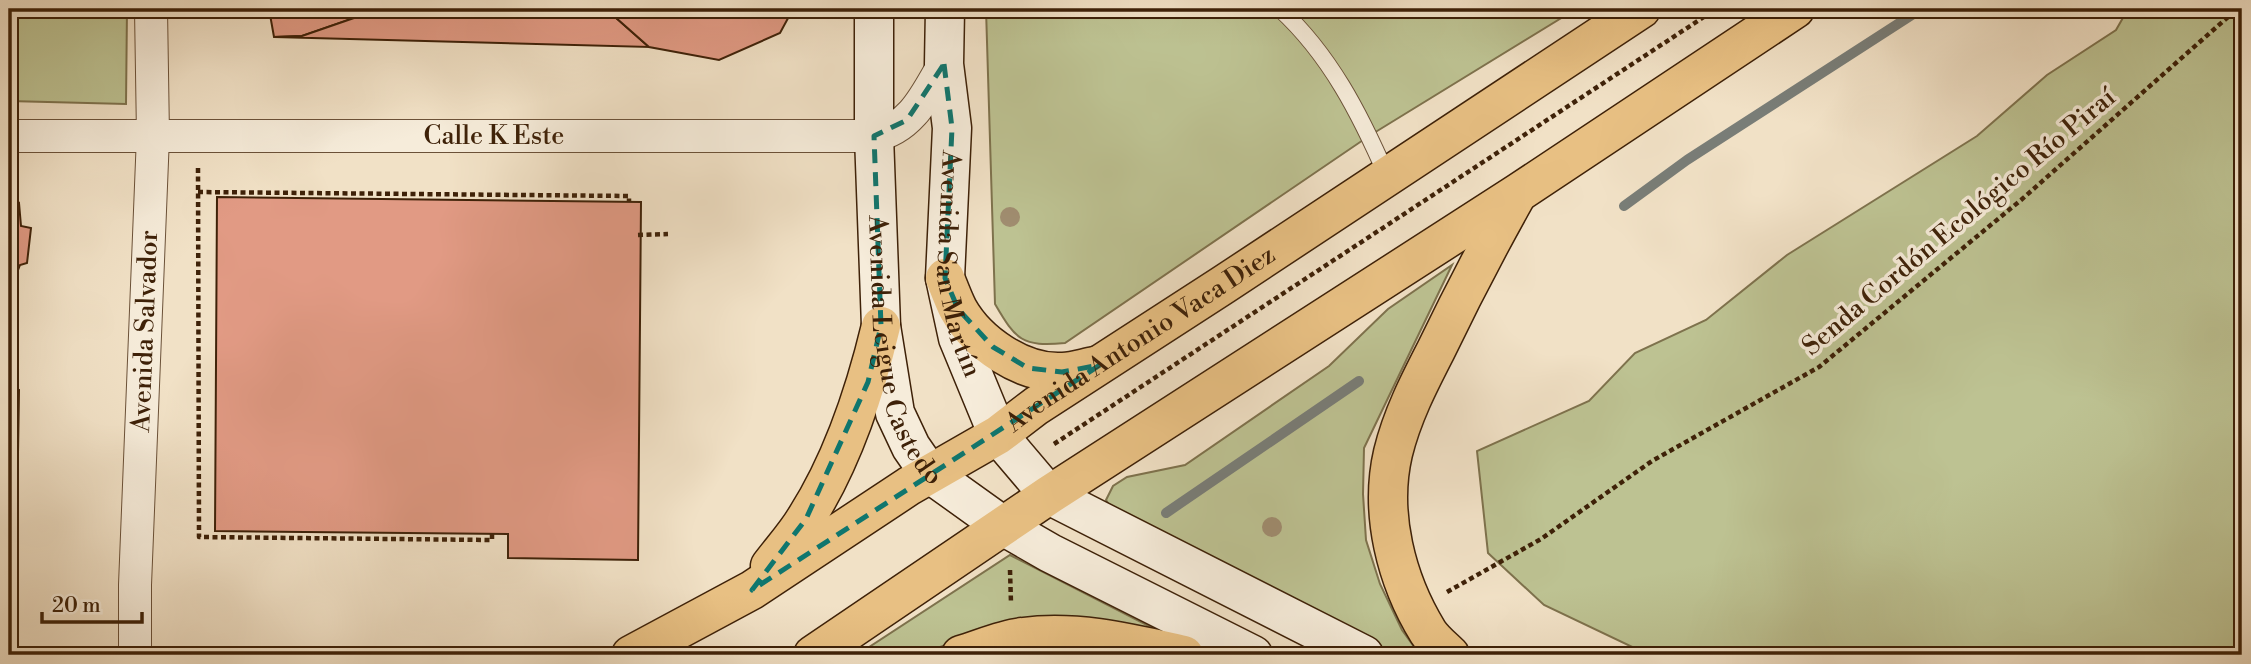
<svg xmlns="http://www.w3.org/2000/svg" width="2251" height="664" font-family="'Libre Bodoni',serif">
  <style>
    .green { fill: #bdc292; stroke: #7e724d; stroke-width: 2 }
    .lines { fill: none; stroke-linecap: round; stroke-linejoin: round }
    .stream { stroke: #797d77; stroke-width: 10 }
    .building { fill: #e19a84; stroke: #3e2108; stroke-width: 2 }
    .service-casing { stroke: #6b5138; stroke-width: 18 }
    .minor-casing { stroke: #6b5138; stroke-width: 34 }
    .secondary-casing { stroke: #3e2108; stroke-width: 41 }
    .trunk-casing { stroke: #3e2108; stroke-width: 41 }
    .path { stroke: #3e2108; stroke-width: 4.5; stroke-dasharray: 5 3.5; stroke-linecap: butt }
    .service { stroke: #f6ecda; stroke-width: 16 }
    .minor { stroke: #f6ecda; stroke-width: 32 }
    .secondary { stroke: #f6ecda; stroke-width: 38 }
    .trunk { stroke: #e8c083; stroke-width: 38 }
    .tree { fill: #a08d70 }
    .marked { fill: none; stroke: #0f766e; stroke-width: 5; stroke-dasharray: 14 9; stroke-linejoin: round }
    .labels { text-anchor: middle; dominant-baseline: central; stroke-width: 7; stroke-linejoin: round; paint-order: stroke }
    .street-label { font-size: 26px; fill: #3e2108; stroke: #f6ecda }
  </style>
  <rect width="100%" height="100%" fill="#f1e1c6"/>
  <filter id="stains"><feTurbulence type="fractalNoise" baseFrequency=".00286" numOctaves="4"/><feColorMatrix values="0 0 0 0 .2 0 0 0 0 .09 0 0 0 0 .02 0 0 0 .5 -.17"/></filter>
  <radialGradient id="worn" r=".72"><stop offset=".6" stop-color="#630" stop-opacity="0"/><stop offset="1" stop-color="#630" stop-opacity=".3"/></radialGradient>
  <g class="green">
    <path d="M9,9H127L126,104L9,101Z"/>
    <path d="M986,9H1576L1369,136L1065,343C1022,347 1016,340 995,304Z"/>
    <path d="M2128,9H2242V655H1649L1544,605L1488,553L1477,451L1589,401L1635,353L1706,320L1787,255L1977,136L2047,75L2116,30Z"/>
    <path d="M1452,265L1364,448L1363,494L1366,540L1380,584L1402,630L1420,655H1394L1168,544L1113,511L1106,500L1113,486L1127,477L1185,465L1329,366L1388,309Z"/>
    <path d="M1010,555L1192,648L979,634L916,655H857Z"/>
  </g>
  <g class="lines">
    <g class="stream">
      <path d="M1624,206L1687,160L1921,9"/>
      <path d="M1166,513L1359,381"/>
    </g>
  </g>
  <g class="building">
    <path d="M269,9H380L302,36L274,37Z"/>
    <path d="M380,9H606L649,47L274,37L302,36Z"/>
    <path d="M606,9H793L780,33L719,60L649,47Z"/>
    <path d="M217,197L641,202L638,560L508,558V534L215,531Z"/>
    <path d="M19,203L21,226L31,228L27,263L20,265L18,270L9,275V208Z"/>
    <path d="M9,386L19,390L18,453L9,450Z"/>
  </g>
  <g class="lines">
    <defs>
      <path id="service" d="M1280,9C1330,55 1360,114 1387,176"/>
      <g id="minor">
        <path id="s1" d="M9,136H874C912,128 926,95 944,64"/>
        <path id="s2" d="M135,655V585L153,136L151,9"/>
      </g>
      <g id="secondary">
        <path id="s3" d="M874,9V136L881,326L895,413L911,447L929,473L1003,526L1050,553L1253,655"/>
        <path id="s4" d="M945,9L944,64L952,128L945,278L958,338L998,435L1049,495L1364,655"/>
      </g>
      <g id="trunk">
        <path d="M945,278C949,288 953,299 958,309C977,343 1022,374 1062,372C1073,372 1084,368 1095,366"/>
        <path d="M770,566C782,550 796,535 806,518C843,460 865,393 881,326"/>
        <path id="s5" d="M631,655L752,590L909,486L998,435L1036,406L1223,285L1641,9"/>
        <path d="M813,655L1049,495L1518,193L1795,9"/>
        <path d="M961,655C981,649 1003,639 1023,637C1078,630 1130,643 1184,655"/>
        <path d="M1450,655C1443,648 1433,640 1428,632C1396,580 1379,513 1393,453C1402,416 1419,383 1436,350C1461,298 1487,248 1515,198"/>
      </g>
    </defs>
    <use href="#service" class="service-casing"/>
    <use href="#minor" class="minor-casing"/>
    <use href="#secondary" class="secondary-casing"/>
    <use href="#trunk" class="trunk-casing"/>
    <g class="path">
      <path d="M198,168L199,537L492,540V534"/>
      <path d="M198,192L629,196V202"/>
      <path d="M638,235L668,234"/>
      <path d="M1054,444L1716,9"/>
      <path d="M1010,570L1011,603"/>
      <path d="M1447,592L1541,539L1652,461L1819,367L2021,200L2237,9"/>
    </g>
    <use href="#service" class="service"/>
    <use href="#minor" class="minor"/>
    <use href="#secondary" class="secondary"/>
    <use href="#trunk" class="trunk"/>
  </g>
  <g class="tree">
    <circle cx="1010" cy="217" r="10"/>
    <circle cx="1272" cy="527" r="10"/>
  </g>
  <path class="marked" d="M944,64L952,128L945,278L958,309L993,347L1028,368L1062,372L1100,365L752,590L806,519L868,382L881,326L874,136L907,120Z"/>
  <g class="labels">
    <g class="street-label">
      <text stroke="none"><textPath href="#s1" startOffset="485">Calle K Este</textPath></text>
      <text transform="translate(1959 222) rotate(-40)">Senda Cordón Ecológico Río Piraí</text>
      <text stroke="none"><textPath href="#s4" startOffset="257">Avenida San Martín</textPath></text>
      <text stroke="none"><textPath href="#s2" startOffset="324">Avenida Salvador</textPath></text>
      <text stroke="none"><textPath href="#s5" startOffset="600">Avenida Antonio Vaca Diez</textPath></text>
      <text stroke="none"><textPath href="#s3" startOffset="346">Avenida Leigue Castedo</textPath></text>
    </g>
  </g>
  <rect width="2251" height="664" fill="none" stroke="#f1e1c6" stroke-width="35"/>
  <rect x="10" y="10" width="2230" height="643" fill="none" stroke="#3e2108" stroke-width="3.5"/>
  <rect x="18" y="18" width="2216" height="629" fill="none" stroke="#3e2108" stroke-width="2"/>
  <path d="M42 612v10h100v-10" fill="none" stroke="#3e2108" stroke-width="3.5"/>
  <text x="52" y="612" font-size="21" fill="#3e2108" stroke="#f6ecda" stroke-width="5" paint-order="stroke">20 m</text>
  <rect width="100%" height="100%" filter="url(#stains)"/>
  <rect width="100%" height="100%" fill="url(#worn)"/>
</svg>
